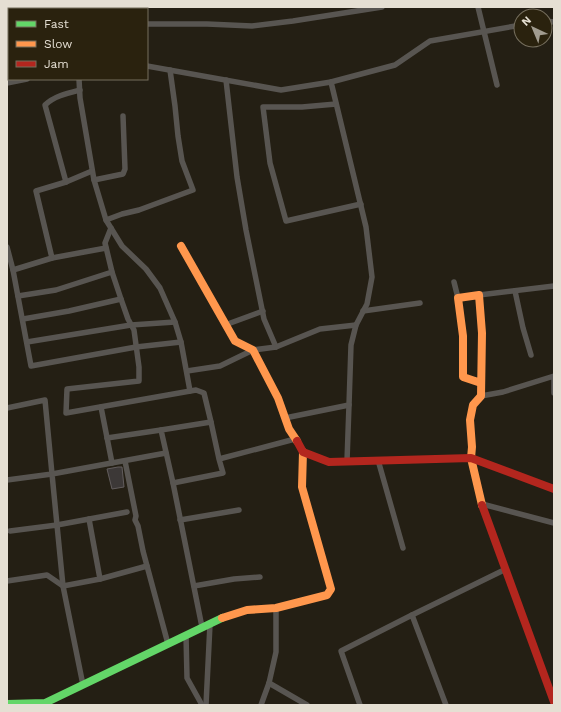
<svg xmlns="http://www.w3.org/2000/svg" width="561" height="712" font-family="'Work Sans',sans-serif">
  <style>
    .building { fill: #3c3837; stroke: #625d5d }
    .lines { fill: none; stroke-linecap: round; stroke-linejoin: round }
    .street { stroke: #585551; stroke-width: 5.5 }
    .fast { stroke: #63d668; stroke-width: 8 }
    .slow { stroke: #ff974d; stroke-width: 8 }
    .jam { stroke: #b3261e; stroke-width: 8 }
  </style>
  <rect width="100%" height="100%" fill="#241f14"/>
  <path class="building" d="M118,467H122L124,487L112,489L107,469Z"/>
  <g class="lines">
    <g class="street">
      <path d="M36,7L48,9"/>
      <path d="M478,7L497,85"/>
      <path d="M545,21L554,22"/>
      <path d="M147,24H207L252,26L293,21L382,7"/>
      <path d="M7,26H9"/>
      <path d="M147,66L281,90L331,82L395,65L430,41L521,25"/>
      <path d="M79,79L80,98L94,180L106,220L122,246L146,269L160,288L175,322L181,342L190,391"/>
      <path d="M226,80L237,177L246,230L264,319L276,347"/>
      <path d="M7,83L27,79"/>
      <path d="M336,104L302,107H263L270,163L286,221L361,204"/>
      <path d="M92,171L66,182L36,191L52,258L106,248"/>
      <path d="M94,180L123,174L125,169L123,116"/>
      <path d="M66,182L45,105C54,96 68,93 80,90"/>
      <path d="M106,220L122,214L139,210L193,190L182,161L178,136L175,106L170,70"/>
      <path d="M111,228L105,243L112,272L121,299L128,319L134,330L139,367V381L67,389L66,413L196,390L204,393L211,422"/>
      <path d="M7,247L13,270L52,258"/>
      <path d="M13,270L31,366L136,347L181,342"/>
      <path d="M454,282L458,298"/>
      <path d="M515,291L523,328L531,355"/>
      <path d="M479,295L554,286"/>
      <path d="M18,296L56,290L112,272"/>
      <path d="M363,311L420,303"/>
      <path d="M23,319L69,311L121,299"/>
      <path d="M225,325L263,311"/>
      <path d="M27,342L131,325L175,322"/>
      <path d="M187,371L220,366L253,350L276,347L320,329L356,325"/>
      <path d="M481,396L503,392L554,376V393"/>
      <path d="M101,407L112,463"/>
      <path d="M7,408L45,400L52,474L7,480"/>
      <path d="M285,418L349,405L351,345L356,325L367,304L372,277L366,227L331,82"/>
      <path d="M107,438L161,430"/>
      <path d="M219,459L211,422L161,430L173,483L223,473L219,459L295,439"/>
      <path d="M378,460L403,548"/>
      <path d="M125,461L136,516L135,520L138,526L143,551L168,644"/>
      <path d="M347,461L349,405"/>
      <path d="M173,483L202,627"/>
      <path d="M482,504L554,523"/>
      <path d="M127,512L57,525L52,474L166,453"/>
      <path d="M180,520L239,510"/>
      <path d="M10,531L57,525L63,586L83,685"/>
      <path d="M100,579L147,566"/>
      <path d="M7,581L47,575L63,586L100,579L89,519"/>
      <path d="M194,586L234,579L260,577"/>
      <path d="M412,615L506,569"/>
      <path d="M186,635L187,678L202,705"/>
      <path d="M269,683L307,705"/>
      <path d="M206,705L210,624"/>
      <path d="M261,705L269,683L276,652V608"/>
      <path d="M360,705L341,651L412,615L446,705"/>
    </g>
    <path class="fast" d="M7,704L45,703L222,618"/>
    <g class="slow">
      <path d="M181,246L235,341L253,350L278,398L289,429L297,441"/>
      <path d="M481,383L463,377V336L458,298L479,295L482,333L481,396L473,405L470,420L472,447L471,458L482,505"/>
      <path d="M222,618L247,610L276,608L327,595L331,589L302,487L303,452"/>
    </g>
    <g class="jam">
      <path d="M297,441L303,452L329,462L471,458L554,489"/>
      <path d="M482,505L554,702"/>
    </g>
  </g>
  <rect width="561" height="712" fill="none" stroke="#e5dfd3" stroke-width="16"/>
  <rect x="8" y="8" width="140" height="72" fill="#2a220e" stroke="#756e5d"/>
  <rect x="16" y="21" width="20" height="6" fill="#63d668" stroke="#756e5d"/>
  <text x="44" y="28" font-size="12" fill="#e5dfd3">Fast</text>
  <rect x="16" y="41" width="20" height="6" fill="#ff974d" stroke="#756e5d"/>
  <text x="44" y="48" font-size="12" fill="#e5dfd3">Slow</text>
  <rect x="16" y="61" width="20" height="6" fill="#b3261e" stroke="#756e5d"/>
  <text x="44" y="68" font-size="12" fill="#e5dfd3">Jam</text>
  <g transform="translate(533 28) rotate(316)"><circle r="19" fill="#2a220e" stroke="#756e5d"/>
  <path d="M0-3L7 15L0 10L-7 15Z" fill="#a19c90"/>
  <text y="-6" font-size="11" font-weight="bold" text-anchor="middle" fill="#e5dfd3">N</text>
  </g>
</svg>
